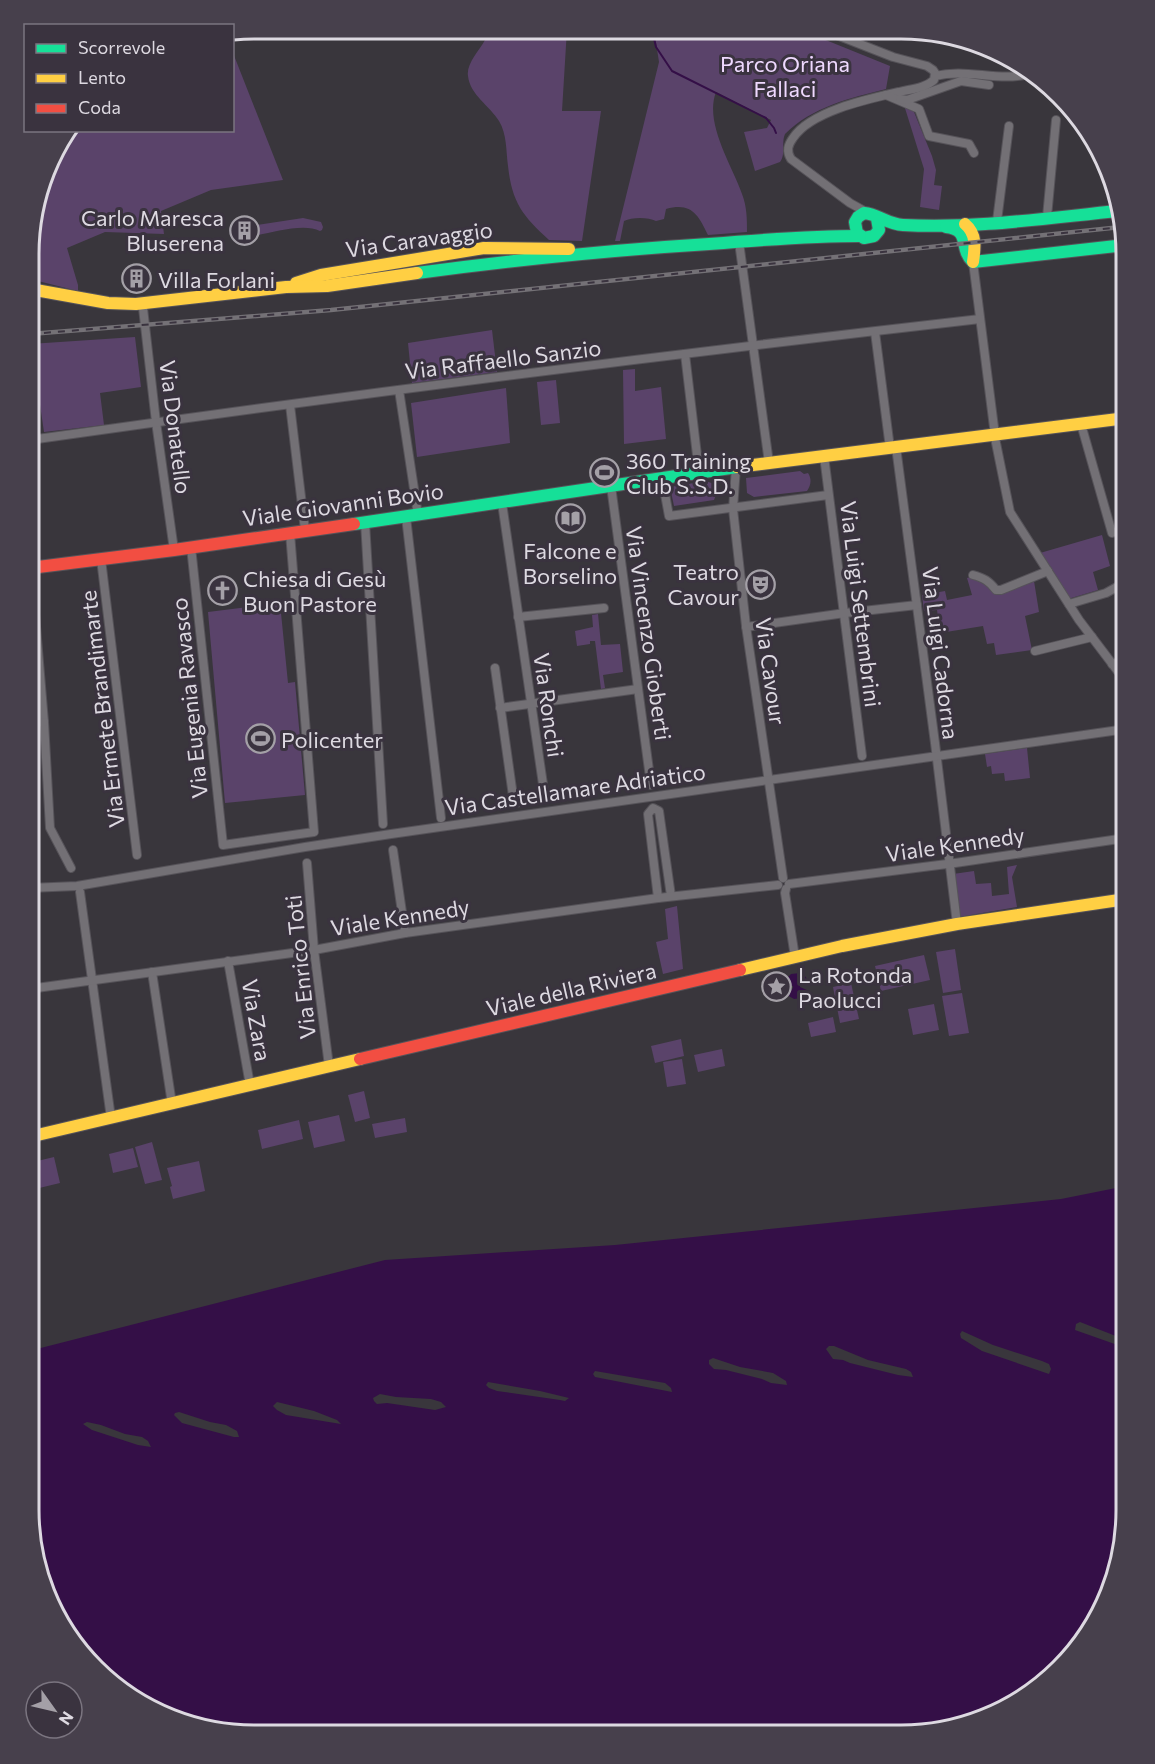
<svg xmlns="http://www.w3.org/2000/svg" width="1155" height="1764" font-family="Commissioner,sans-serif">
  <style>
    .green { fill: #5a436a }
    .water { fill: #340f47 }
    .pier { fill: #39363c }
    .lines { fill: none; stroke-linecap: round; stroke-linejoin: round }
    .stream { stroke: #340f47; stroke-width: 2 }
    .street-casing { stroke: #565359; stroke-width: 10 }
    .fast-casing { stroke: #565359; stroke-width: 14 }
    .slow-casing { stroke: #565359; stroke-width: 14 }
    .jam-casing { stroke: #565359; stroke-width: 14 }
    .street { stroke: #737075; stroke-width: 8 }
    .fast { stroke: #16e098; stroke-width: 12 }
    .slow { stroke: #ffcf43; stroke-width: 12 }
    .jam { stroke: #f24e42; stroke-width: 12 }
    .rail-casing { stroke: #747176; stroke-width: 4.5 }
    .rail { stroke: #3a333f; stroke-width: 2; stroke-dasharray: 7; stroke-linecap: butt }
    .labels { text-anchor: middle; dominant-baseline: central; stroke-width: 6; stroke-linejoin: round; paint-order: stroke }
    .park-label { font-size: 22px; fill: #efd9ff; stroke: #3a333f }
    .poi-label { font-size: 22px; fill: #ddd9e1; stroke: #3a333f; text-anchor: start }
    .street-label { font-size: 22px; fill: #ddd9e1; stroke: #3a333f }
    .rim { fill: none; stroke: #ddd9e1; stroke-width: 3 }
  </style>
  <rect width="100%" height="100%" fill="#39363c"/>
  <g class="green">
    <path d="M480,29H567L562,111H601L582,241L549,240C523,216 512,203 508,166C506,151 507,134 499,121C490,106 470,95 468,76C466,64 479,51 485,40Z"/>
    <path d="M654,30H801L890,66L886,89C850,98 812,107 785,134C781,143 786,154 780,162L755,171L744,132L767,128L771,120L716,92C704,123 732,165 742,194C747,207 747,219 747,232L708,235C698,214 691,202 666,209L664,219L656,221C648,217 632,217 624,221L620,241H615L659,62Z"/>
    <path d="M233,53L283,180L211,190L161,211L164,234L105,232L67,248L78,285V291L30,279V225L59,142L68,131L232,130Z"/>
    <path d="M904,105L914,112L932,156L936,170L934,185L942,186L939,210L920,207L924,169Z"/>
    <path d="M303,218L321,222L323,227L322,230L320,231C304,223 275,232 258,235L257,225Z"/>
    <path d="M492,330L497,372L412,383L408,343Z"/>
    <path d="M135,337L141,387L100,393L104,425L44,432L39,398L30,399V344Z"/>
    <path d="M635,369V391L661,387L666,439L624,444L623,370Z"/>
    <path d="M556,380L560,423L541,425L537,382Z"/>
    <path d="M506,388L510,443L417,457L411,403Z"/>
    <path d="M800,471L804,474L808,473C812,479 811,485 807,491L754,497L747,493L746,478Z"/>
    <path d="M706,481L714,484L717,492L714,500L674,506L670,487Z"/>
    <path d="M1102,535L1110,566L1093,572L1098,590L1068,599L1040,553Z"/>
    <path d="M971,577L993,589L1034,581L1039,612L1025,616L1032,650L996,655L994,643L987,644L983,626L940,633L937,610L924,611L922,595L945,591L947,600L972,595L967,578Z"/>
    <path d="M280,603L288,683L295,682L305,795L225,803L208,612Z"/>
    <path d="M598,614L601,645L620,644L623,672L603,675L605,688L601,689L595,641H590V644L577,646L575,631L593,627L592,615Z"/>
    <path d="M1027,748L1030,778L1005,781L1004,773L992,774L991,766L987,767L985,754Z"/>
    <path d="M1017,865L1012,877L1017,907L959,917L953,874L974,871L976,884L991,883L992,896L1009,894L1007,867Z"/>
    <path d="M677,906L683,969L663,974L656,942L668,939L665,909Z"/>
    <path d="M955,949L961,990L943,993L936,952Z"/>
    <path d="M924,955L930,980L881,991L875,966Z"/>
    <path d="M851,983L859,1019L840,1023L833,987Z"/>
    <path d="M962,993L969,1033L949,1036L942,996Z"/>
    <path d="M934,1004L939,1030L913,1035L908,1009Z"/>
    <path d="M833,1017L836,1032L811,1037L808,1023Z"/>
    <path d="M681,1039L684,1056L655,1063L651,1046Z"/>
    <path d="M722,1049L725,1066L698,1072L694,1055Z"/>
    <path d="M682,1059L686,1084L667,1087L663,1062Z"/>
    <path d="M364,1091L370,1118L355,1122L348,1095Z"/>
    <path d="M339,1115L345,1141L314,1148L308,1122Z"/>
    <path d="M405,1118L407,1132L375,1138L372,1124Z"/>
    <path d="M299,1120L303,1139L262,1149L258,1130Z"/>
    <path d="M152,1142L162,1180L145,1184L135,1147Z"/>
    <path d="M133,1148L138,1167L113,1173L109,1154Z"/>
    <path d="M54,1157L60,1183L31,1190L29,1180V1163Z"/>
    <path d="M199,1161L205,1191L173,1199L170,1187L172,1186L167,1168Z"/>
  </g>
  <g class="water">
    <path d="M800,973L804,975L810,983L800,984V987L809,991L802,998L794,999L787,995L793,988V986L784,985L786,979L791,974Z"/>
    <path d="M1126,1186V1525L1114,1583L1088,1635L1038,1689L987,1718L901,1735L225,1734L168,1718L117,1689L75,1647L46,1596L29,1510V1351L385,1260L615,1245L1061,1199Z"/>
  </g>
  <g class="pier">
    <path d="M1080,1322L1126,1340V1348L1075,1330L1076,1324Z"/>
    <path d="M962,1331L993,1345L1042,1361L1049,1364L1051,1369L1049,1374L982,1351L961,1338L960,1334Z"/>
    <path d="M829,1346H834L868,1360L906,1369L911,1372L913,1377L898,1375L850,1363L843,1360L833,1359L826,1349Z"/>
    <path d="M713,1358L740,1367L773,1373L786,1381L787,1385L771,1383L762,1379L726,1370L714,1369L709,1364V1360Z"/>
    <path d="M595,1371L665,1383L671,1388L672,1392L595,1377L593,1374Z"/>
    <path d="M488,1382L540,1391L569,1398L565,1401L560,1400L497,1391L489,1388L486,1385Z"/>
    <path d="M380,1394L396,1397L431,1399L441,1402L446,1407L435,1410L387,1403L377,1404L374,1401L373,1398Z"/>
    <path d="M277,1402L314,1411L337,1420L341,1424L286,1415L277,1410L273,1406Z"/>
    <path d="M179,1412L210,1422L226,1425L237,1431L239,1437H234L182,1423L174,1415L175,1413Z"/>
    <path d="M87,1422L101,1425L125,1434L142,1437L148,1441L151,1447L138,1445L92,1430L83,1424Z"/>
  </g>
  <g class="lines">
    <path class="stream" d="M652,30L656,47L672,71L766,118L774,128L776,133"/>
    <defs>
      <g id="street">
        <path d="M824,30L893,57L927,66L933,70L935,73L934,80C924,89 910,89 899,92C868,99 811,111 793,138C788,145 786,151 791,159L850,203L868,213"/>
        <path d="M935,76C969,68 999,83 1034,73"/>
        <path d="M886,95L919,109L929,136L969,144L974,153"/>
        <path d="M900,99L907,100L961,81L989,85"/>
        <path d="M1047,217L1056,120"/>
        <path d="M997,221L1009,126"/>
        <path d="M739,242L769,463"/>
        <path d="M973,262L996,443L1010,512L1079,620L1126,682"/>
        <path d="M145,303L143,308L156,422L174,550"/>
        <path d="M875,332L890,448"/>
        <path d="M685,354L699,472"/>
        <path d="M399,390L418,515"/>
        <path d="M290,405L305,530"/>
        <path d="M1081,424L1112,533L1126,529"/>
        <path d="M30,440C346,395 663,355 980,319"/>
        <path d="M896,447L935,743L957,924"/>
        <path d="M824,456L862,756"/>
        <path d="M736,467L733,509L746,626L783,878"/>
        <path d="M662,478L669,516L828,495"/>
        <path d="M611,486L651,785"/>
        <path d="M406,517L441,818"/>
        <path d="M365,522L383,824"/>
        <path d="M191,547L223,845L314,832L290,533"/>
        <path d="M30,555L44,722L50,828L71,868"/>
        <path d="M101,559L137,855"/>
        <path d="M973,575C984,578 989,581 996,590H1001L1048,571"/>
        <path d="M1069,604L1106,593L1126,582"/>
        <path d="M518,617L604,608"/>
        <path d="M746,627L845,613L917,605"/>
        <path d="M1035,651L1092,637"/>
        <path d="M1112,664L1126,661"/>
        <path d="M495,668L514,803L545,798L502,503"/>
        <path d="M500,708L638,689"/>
        <path d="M30,723L44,722"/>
        <path d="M393,850L405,933"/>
        <path d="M307,863L314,950L329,1066"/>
        <path d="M789,884L955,863L1126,838"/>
        <path d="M29,888L77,886L305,847L391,834L1126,729"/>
        <path d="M786,889L785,893L795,957"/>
        <path d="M80,892L111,1118"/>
        <path d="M658,898L648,814L653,808L659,811L671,896"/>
        <path d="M228,961L250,1085"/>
        <path d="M152,972L172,1104"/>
        <path d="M29,989L314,950L405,933L658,898L778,885"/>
      </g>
      <g id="fast">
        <path d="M877,219L879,230L874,236L864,238L857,233L855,222L858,217L864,213C878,214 887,224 903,225C974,229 1047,218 1118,211"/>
        <path d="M946,227C972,230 958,248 973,262L1125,245"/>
        <path d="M417,273C514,260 611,250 709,244C759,240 809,236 860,236"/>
        <path d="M354,524L737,467"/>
      </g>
      <g id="slow">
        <path d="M965,224C977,234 975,248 973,262"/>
        <path d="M296,283L321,275L484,248L569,249"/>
        <path d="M30,289L108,303L136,304L286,287L327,286L417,273"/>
        <path d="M737,467L1126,418"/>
        <path d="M740,970L842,946L957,924L1126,899"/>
        <path d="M29,1137L360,1059"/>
      </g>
      <g id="jam">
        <path d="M30,568L174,550L354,524"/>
        <path d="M360,1059L740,970"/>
      </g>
    </defs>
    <use href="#street" class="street-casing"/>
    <use href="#fast" class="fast-casing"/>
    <use href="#slow" class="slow-casing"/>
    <use href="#jam" class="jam-casing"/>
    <use href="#street" class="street"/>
    <use href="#fast" class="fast"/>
    <use href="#slow" class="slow"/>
    <use href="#jam" class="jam"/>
    <defs>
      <path id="rail" d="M30,334L331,310L1121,227"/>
    </defs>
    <use href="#rail" class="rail-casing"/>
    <use href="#rail" class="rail"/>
  </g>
  <defs>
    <symbol id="building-ring" viewBox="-11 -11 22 22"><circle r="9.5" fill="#3a333f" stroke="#a4a0a7" stroke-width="1.5"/><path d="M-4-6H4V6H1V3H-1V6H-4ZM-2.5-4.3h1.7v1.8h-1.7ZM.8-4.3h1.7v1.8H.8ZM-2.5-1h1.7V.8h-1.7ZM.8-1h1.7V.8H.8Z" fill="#a4a0a7"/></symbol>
    <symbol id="stadium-ring" viewBox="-11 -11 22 22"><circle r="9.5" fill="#3a333f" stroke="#a4a0a7" stroke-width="1.5"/><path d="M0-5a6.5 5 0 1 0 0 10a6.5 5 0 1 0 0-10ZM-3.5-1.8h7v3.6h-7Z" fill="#a4a0a7"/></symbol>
    <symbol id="library-ring" viewBox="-11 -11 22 22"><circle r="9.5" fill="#3a333f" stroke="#a4a0a7" stroke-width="1.5"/><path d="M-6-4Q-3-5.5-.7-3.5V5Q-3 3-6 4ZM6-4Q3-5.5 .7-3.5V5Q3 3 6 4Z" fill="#a4a0a7"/></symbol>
    <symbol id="theatre-ring" viewBox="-11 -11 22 22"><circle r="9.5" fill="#3a333f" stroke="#a4a0a7" stroke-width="1.5"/><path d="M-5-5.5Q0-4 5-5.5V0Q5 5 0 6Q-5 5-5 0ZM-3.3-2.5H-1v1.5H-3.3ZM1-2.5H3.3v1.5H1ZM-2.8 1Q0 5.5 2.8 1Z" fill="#a4a0a7"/></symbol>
    <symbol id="church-ring" viewBox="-11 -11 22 22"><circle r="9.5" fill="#3a333f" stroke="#a4a0a7" stroke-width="1.5"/><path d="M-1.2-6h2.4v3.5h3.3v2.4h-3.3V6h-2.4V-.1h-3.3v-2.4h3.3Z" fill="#a4a0a7"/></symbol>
    <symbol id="sight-ring" viewBox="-11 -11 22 22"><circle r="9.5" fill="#3a333f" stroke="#a4a0a7" stroke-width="1.5"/><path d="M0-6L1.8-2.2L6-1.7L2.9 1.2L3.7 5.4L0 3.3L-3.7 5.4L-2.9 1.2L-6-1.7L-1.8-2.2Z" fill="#a4a0a7"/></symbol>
  </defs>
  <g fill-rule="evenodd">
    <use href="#building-ring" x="228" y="214" width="33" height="33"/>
    <use href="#building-ring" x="120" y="262" width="33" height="33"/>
    <use href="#stadium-ring" x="588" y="456" width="33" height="33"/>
    <use href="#library-ring" x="554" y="502" width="33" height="33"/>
    <use href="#theatre-ring" x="744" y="568" width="33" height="33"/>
    <use href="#church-ring" x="206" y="574" width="33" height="33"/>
    <use href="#stadium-ring" x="244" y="722" width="33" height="33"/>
    <use href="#sight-ring" x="760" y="970" width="33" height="33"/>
  </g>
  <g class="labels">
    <g class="park-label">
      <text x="785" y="63">Parco Oriana<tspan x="785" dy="25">Fallaci</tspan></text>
    </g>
    <g class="poi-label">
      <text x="224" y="217" text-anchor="end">Carlo Maresca<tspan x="224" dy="25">Bluserena</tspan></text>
      <text x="158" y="279">Villa Forlani</text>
      <text x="626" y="460">360 Training<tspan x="626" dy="25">Club S.S.D.</tspan></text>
      <text x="570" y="550" text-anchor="middle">Falcone e<tspan x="570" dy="25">Borselino</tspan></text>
      <text x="739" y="571" text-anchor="end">Teatro<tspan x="739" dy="25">Cavour</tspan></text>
      <text x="243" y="578">Chiesa di Gesù<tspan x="243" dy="25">Buon Pastore</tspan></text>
      <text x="281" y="739">Policenter</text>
      <text x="798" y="974">La Rotonda<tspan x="798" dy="25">Paolucci</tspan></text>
    </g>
    <g class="street-label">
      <text transform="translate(419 239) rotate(-8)">Via Caravaggio</text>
      <text transform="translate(503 359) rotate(-7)">Via Raffaello Sanzio</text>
      <text transform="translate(176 427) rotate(83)">Via Donatello</text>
      <text transform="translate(343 504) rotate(-8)">Viale Giovanni Bovio</text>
      <text transform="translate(861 604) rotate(83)">Via Luigi Settembrini</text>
      <text transform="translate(649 633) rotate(82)">Via Vincenzo Gioberti</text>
      <text transform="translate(941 653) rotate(83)">Via Luigi Cadorna</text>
      <text transform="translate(771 671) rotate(82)">Via Cavour</text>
      <text transform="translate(189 698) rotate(-96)">Via Eugenia Ravasco</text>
      <text transform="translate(549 705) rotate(82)">Via Ronchi</text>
      <text transform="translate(102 709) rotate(-97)">Via Ermete Brandimarte</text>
      <text transform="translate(575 789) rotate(-8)">Via Castellamare Adriatico</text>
      <text transform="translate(955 844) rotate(-8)">Viale Kennedy</text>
      <text transform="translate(400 917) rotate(-9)">Viale Kennedy</text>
      <text transform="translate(300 967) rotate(-96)">Via Enrico Toti</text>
      <text transform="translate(571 989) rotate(-13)">Viale della Riviera</text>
      <text transform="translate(257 1020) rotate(80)">Via Zara</text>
    </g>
  </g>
  <path d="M0 0H1155V1764H0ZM254 39H901A215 215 0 0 1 1116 254V1510A215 215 0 0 1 901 1725H254A215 215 0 0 1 39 1510V254A215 215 0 0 1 254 39Z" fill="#47404c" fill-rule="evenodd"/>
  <path class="rim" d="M254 39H901A215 215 0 0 1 1116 254V1510A215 215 0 0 1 901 1725H254A215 215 0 0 1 39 1510V254A215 215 0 0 1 254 39Z"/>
  <rect x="24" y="24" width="210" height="108" fill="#3a333f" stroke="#7b7580" stroke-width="1.5"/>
  <rect x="36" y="44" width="30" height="9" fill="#16e098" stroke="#7b7580" stroke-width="1.5"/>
  <text x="78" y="54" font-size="18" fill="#ddd9e1">Scorrevole</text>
  <rect x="36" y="74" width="30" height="9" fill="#ffcf43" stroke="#7b7580" stroke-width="1.5"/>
  <text x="78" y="84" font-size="18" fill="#ddd9e1">Lento</text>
  <rect x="36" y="104" width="30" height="9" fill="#f24e42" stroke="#7b7580" stroke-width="1.5"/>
  <text x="78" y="114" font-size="18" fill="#ddd9e1">Coda</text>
  <g transform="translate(54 1710) rotate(124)"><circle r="28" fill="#3a333f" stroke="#7b7580" stroke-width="1.5"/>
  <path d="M0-4.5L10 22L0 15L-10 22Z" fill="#a4a0a7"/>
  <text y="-9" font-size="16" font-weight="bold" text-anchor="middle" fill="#ddd9e1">N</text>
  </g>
</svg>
